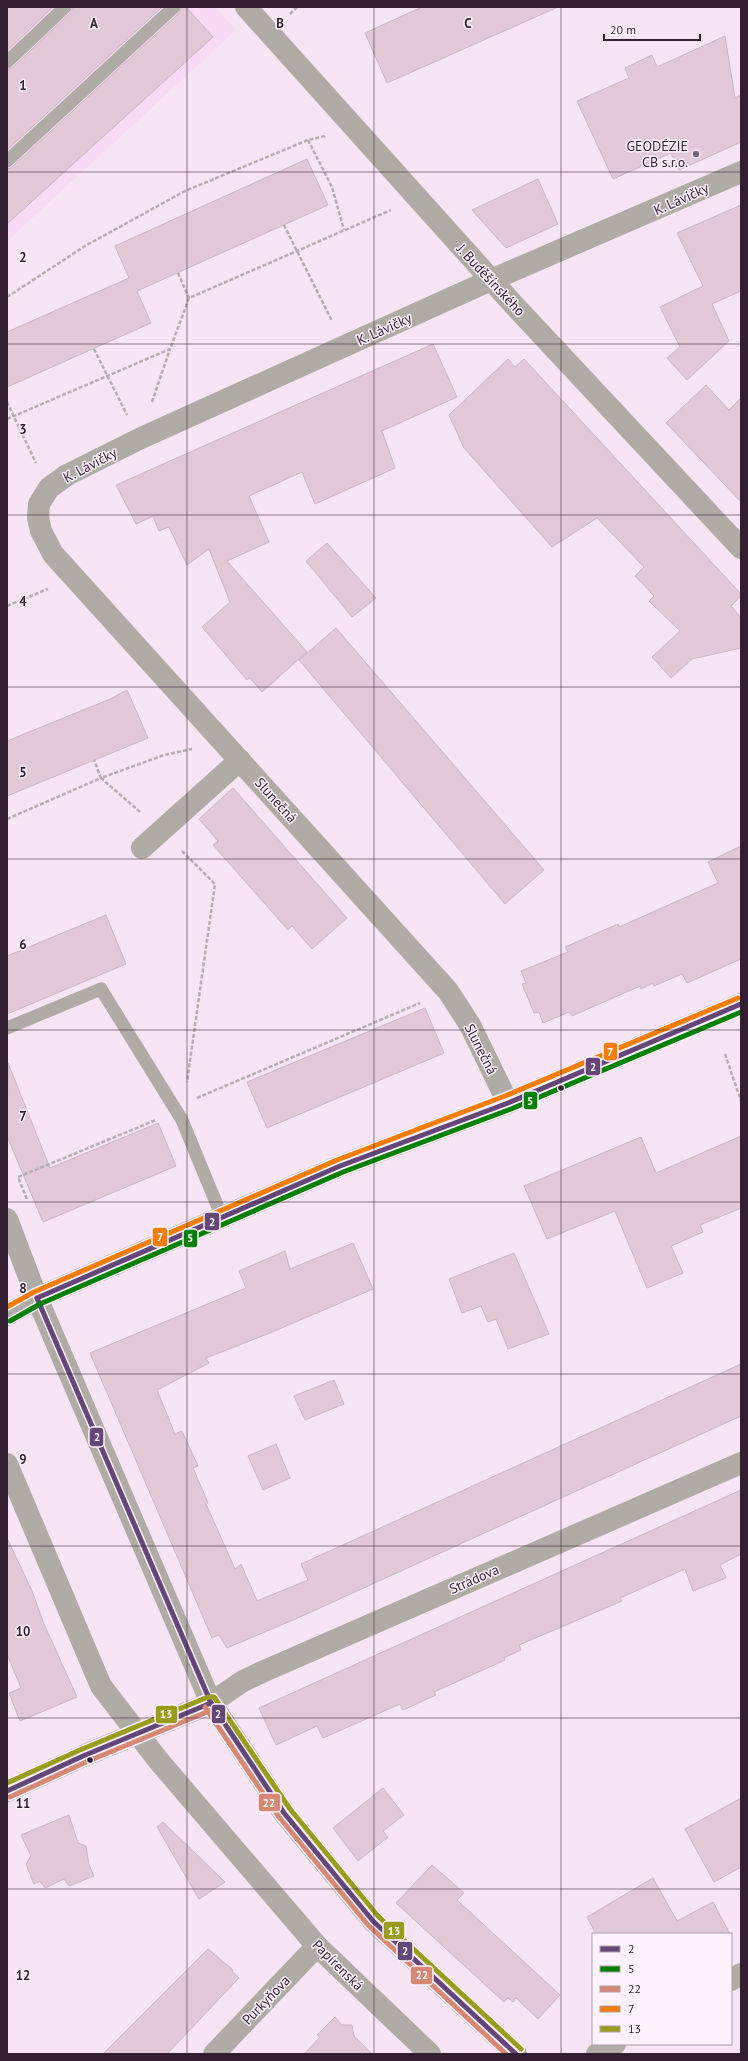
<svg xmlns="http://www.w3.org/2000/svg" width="748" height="2061" font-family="'PT Sans',sans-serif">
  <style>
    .built { fill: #f8daf4 }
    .building { fill: #e3c9d8; stroke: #ccb6c4 }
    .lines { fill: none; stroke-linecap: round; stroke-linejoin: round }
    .path { stroke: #b6adaf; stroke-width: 2.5; stroke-dasharray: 4 2; stroke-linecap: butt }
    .service { stroke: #b1aba6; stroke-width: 13 }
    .minor { stroke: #b1aba6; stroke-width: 22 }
    .tertiary { stroke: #b1aba6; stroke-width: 22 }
    .bus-1-casing { stroke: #fef2fc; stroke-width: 8 }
    .bus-2-casing { stroke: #fef2fc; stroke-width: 8 }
    .bus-3-casing { stroke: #fef2fc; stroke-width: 8 }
    .bus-4-casing { stroke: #fef2fc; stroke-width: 8 }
    .bus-5-casing { stroke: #fef2fc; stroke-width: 8 }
    .bus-1 { stroke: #644678; stroke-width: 5 }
    .bus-2 { stroke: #008000; stroke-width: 5 }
    .bus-3 { stroke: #d68874; stroke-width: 5 }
    .bus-4 { stroke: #f47c07; stroke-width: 5 }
    .bus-5 { stroke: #9a9d1c; stroke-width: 5 }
    .grid { fill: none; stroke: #331d31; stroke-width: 1; stroke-opacity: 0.55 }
    .poi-dot { fill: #786375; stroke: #fef2fc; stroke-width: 1.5 }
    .bus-dot { fill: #331d31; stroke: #fef2fc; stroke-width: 1.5 }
    .labels { text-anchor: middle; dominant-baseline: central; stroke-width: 3; stroke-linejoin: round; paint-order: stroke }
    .poi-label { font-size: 14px; fill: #331d31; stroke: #fef2fc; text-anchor: end }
    .street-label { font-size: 14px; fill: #331d31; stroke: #fef2fc }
    .grid-label { font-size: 13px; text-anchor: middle; font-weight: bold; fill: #331d31; stroke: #fef2fc; stroke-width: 3; stroke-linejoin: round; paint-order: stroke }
    .line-badge { stroke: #fef2fc; stroke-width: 1.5 }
    .badge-label { font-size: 11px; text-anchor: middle; font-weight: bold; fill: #fff }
  </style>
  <rect width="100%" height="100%" fill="#f7e4f4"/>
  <path class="built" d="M7,7H215L236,30L7,241Z"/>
  <g class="building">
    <path d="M7,7H53L7,51Z"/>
    <path d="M73,7H162L7,150V70L12,68L70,13Z"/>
    <path d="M182,7H186L213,37L7,224V169L12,167L179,13Z"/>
    <path d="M422,7H558L387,83L365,33Z"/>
    <path d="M725,36L735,98L741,95V142L679,170L671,153L613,179L577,101L629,78L625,68L652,55L657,67Z"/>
    <path d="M307,159L328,205L137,291L151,323L7,387V332L129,278L115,246Z"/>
    <path d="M538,179L558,224L506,248L472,210Z"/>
    <path d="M741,205V291L712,304L729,341L687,380L667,358L680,347L660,307L703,286L677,233Z"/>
    <path d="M433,344L457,397L382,431L395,468L315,504L302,472L249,496L269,542L227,561L307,652L262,692L250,678L247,680L202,627L230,602L209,549L187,565L169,527L159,531L153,516L136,524L116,485Z"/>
    <path d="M508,359L515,367L524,359L741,594V596L731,606L741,618V648L692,659L671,678L652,657L680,631L649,601L654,596L635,576L644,567L597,518L552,547L464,448L449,415Z"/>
    <path d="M706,385L729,410L741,398V502L666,423Z"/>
    <path d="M327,543L376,598L352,617L306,561Z"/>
    <path d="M336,628L544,870L505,904L299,660Z"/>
    <path d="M127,690L148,738L7,796V741L110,699Z"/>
    <path d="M233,788L347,918L312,949L292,926L288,930L213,845L218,841L199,819Z"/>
    <path d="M741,846V959L687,983L682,974L654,986L653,983L641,989L640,986L572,1016L569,1012L543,1023L539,1012L534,1013L522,984L526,983L521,971L568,952L565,947L618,924L619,927L718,883L708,862Z"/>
    <path d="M106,915L126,964L7,1014V956Z"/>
    <path d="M425,1008L444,1053L267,1128L247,1082Z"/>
    <path d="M8,1063L50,1168L158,1123L176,1166L43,1222L7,1136Z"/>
    <path d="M741,1136V1208L700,1225L703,1232L671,1246L683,1273L647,1288L615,1211L547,1239L524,1186L641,1137L656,1173Z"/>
    <path d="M353,1243L373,1289L265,1335L206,1358L209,1363L157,1390L175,1434L182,1431L198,1466L193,1468L208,1503L206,1504L235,1569L241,1564L257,1601L308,1580L301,1564L741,1364V1416L300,1617L227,1648L219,1635L212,1638L90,1353L246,1288L239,1271L285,1251L290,1269Z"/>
    <path d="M514,1253L549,1334L508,1349L496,1319L488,1322L481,1306L462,1313L449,1279Z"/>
    <path d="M334,1380L344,1404L305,1420L294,1396Z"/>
    <path d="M276,1444L290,1478L263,1490L248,1456Z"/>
    <path d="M741,1490V1554L720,1565L726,1578L693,1591L685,1569L620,1598L622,1601L519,1645L521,1650L504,1658L505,1660L434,1692L436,1695L403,1710L400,1704L323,1738L317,1726L276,1745L259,1708Z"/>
    <path d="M7,1538L32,1591L44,1624L77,1697L20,1721L9,1693L21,1688L7,1654Z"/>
    <path d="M383,1788L404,1815L383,1831L388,1837L358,1861L333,1828Z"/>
    <path d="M741,1798V1867L714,1882L685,1829Z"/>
    <path d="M69,1815L78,1843L86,1846L89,1865L94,1876L69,1886L64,1879L45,1888L40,1881L34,1884L26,1864L31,1856L21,1835Z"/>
    <path d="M163,1822L225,1882L199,1899L157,1827Z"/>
    <path d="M432,1865L464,1893L457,1900L560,1995L538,2019L516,1998L513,2002L508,1998L504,2002L396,1903Z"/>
    <path d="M653,1878L677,1921L713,1902L730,1934H596L587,1917Z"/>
    <path d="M208,1949L233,1970L232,1971L239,1978L167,2054H103Z"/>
    <path d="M335,2017L342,2025H352L354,2036L372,2054H304L320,2037L317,2035Z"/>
  </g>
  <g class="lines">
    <g class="path">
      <path d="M290,14L297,7"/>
      <path d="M308,140L332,187L344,230"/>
      <path d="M284,225L332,321"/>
      <path d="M178,273L189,298"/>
      <path d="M7,297L85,246L185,191L308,140L325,136"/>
      <path d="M94,349L127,415"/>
      <path d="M7,402L36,463"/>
      <path d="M152,402L170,349"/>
      <path d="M7,419L170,349L189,298L391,210"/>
      <path d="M7,606L48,589"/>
      <path d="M140,812L101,778L164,755L192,749"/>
      <path d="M7,819L101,778L94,760"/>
      <path d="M182,851L215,884L187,1082"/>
      <path d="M725,1054L741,1101"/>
      <path d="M197,1098L420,1003"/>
      <path d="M27,1199L18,1177L156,1120"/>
    </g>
    <g class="service">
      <path d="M7,62L65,7"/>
      <path d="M7,161L174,7"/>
      <path d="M7,1028L101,989L182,1120L222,1217"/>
    </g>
    <g class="minor">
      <path d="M246,7L513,304L741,548"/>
      <path d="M142,848L240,760"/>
      <path d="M508,1103L470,1025L448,991L53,554L41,531L38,518L39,504L49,488L67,475L139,439L491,280L741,172"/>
      <path d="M7,1219L37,1298"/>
      <path d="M7,1464L101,1686L158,1760L317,1946L430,2054"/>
      <path d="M7,1791L83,1756L211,1703L243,1681L262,1672L741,1463"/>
      <path d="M731,1980L741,1974"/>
      <path d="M214,2054L317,1946"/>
      <path d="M597,2054L615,2044"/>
    </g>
    <g class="tertiary">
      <path d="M37,1298L211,1703L284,1813L373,1921L516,2054"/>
      <path d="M7,1315L37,1298L340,1166L508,1103L741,1004"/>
    </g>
    <defs>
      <g id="bus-1">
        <path d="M37,1298L211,1703L284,1813L373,1921L516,2054"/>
        <path d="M37,1298L340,1166L508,1103L741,1004"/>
        <path d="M7,1791L83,1756L211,1703"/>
      </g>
      <path id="bus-2" d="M10,1321L40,1304L343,1172L511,1109L741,1012"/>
      <g id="bus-3">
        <path d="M205,1707L279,1817L368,1925L506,2054"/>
        <path d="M10,1797L86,1762L214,1709"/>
      </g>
      <path id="bus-4" d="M7,1307L34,1292L337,1160L505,1096L738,998"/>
      <path id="bus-5" d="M7,1783L80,1750L208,1697H214L290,1809L378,1916L521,2049"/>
    </defs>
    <use href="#bus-1" class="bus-1-casing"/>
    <use href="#bus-2" class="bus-2-casing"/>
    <use href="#bus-3" class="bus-3-casing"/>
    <use href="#bus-4" class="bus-4-casing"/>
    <use href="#bus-5" class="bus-5-casing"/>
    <use href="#bus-1" class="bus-1"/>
    <use href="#bus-2" class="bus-2"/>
    <use href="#bus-3" class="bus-3"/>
    <use href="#bus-4" class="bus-4"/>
    <use href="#bus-5" class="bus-5"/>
  </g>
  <path class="grid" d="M187,7V2054M374,7V2054M561,7V2054M7,172H741M7,344H741M7,515H741M7,687H741M7,859H741M7,1030H741M7,1202H741M7,1374H741M7,1546H741M7,1718H741M7,1889H741"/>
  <circle class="poi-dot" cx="696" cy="154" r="4"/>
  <g class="bus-dot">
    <circle cx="561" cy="1088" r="3.5"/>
    <circle cx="90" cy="1760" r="3.5"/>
  </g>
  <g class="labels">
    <g class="poi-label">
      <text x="688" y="146">GEODÉZIE<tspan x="688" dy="16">CB s.r.o.</tspan></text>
    </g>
    <g class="street-label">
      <text transform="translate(681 199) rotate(-24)">K. Lávičky</text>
      <text transform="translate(491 280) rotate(47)">J. Buděšínského</text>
      <text transform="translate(384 329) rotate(-24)">K. Lávičky</text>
      <text transform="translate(90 465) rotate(-28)">K. Lávičky</text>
      <text transform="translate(276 800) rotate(48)">Slunečná</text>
      <text transform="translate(481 1049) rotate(63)">Slunečná</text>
      <text transform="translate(474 1579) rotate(-24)">Strádova</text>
      <text transform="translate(338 1965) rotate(45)">Papírenská</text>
      <text transform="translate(266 2000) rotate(-46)">Purkyňova</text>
    </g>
  </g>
  <g class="grid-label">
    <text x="94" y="28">A</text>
    <text x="280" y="28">B</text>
    <text x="468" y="28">C</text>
    <text x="23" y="90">1</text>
    <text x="23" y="262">2</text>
    <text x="23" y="434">3</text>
    <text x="23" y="606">4</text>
    <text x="23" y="777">5</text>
    <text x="23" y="949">6</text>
    <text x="23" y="1121">7</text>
    <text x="23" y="1293">8</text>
    <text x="23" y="1464">9</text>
    <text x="23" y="1636">10</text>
    <text x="23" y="1808">11</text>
    <text x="23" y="1980">12</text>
  </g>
  <g class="line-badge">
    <rect x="603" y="1042" width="15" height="19" rx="4" fill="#f47c07"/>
    <rect x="585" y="1057" width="16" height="19" rx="4" fill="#644678"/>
    <rect x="523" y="1091" width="15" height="19" rx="4" fill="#008000"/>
    <rect x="204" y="1212" width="16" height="19" rx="4" fill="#644678"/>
    <rect x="152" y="1227" width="16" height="20" rx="4" fill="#f47c07"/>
    <rect x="183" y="1229" width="15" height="19" rx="4" fill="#008000"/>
    <rect x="89" y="1427" width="15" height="20" rx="4" fill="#644678"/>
    <rect x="211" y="1704" width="15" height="20" rx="4" fill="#644678"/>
    <rect x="155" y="1705" width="23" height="19" rx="4" fill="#9a9d1c"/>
    <rect x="258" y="1793" width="23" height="19" rx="4" fill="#d68874"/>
    <rect x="383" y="1921" width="22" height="19" rx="4" fill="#9a9d1c"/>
    <rect x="397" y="1941" width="16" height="20" rx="4" fill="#644678"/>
    <rect x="410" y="1966" width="23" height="19" rx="4" fill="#d68874"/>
  </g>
  <g class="badge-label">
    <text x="610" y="1056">7</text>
    <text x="593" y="1071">2</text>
    <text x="530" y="1105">5</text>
    <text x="212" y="1226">2</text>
    <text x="160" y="1241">7</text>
    <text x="190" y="1242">5</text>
    <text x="97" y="1441">2</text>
    <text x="218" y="1718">2</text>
    <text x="166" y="1718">13</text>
    <text x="269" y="1807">22</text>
    <text x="394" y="1935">13</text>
    <text x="405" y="1955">2</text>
    <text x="422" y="1979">22</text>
  </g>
  <rect width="748" height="2061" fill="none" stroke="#331d31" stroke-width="16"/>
  <rect x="592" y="1933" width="140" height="112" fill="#fef2fc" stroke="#ad9dab"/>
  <rect x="600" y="1946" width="20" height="6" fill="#644678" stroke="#ad9dab"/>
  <text x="628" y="1953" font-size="12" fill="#331d31">2</text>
  <rect x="600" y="1966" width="20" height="6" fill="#008000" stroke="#ad9dab"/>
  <text x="628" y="1973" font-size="12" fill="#331d31">5</text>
  <rect x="600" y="1986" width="20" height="6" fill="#d68874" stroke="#ad9dab"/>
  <text x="628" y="1993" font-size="12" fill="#331d31">22</text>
  <rect x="600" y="2006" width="20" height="6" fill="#f47c07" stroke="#ad9dab"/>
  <text x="628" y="2013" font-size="12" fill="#331d31">7</text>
  <rect x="600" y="2026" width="20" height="6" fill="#9a9d1c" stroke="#ad9dab"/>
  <text x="628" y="2033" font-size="12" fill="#331d31">13</text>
  <path d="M604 34v6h96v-6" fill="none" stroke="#331d31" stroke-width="2"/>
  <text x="610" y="34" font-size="12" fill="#331d31" stroke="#fef2fc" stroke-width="3" paint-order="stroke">20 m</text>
</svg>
